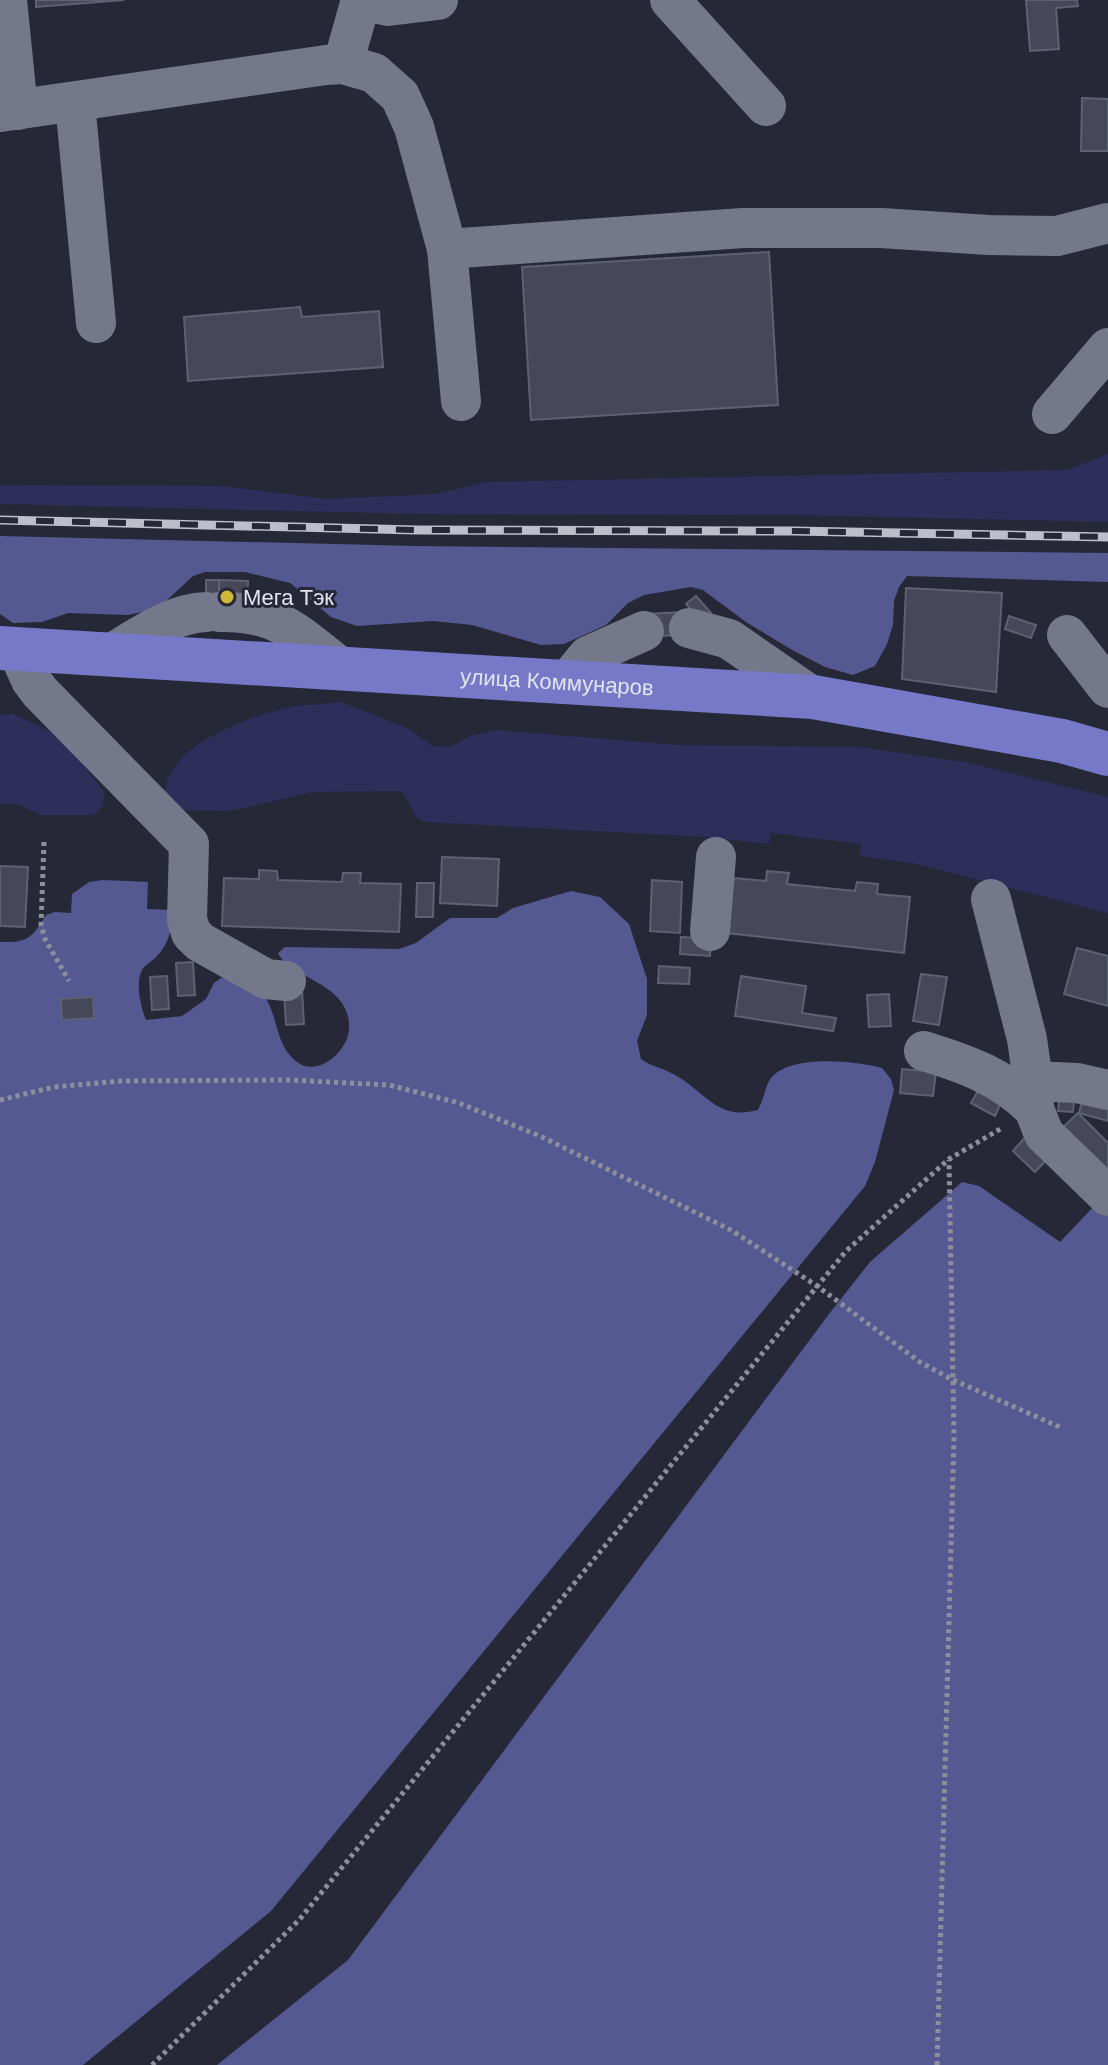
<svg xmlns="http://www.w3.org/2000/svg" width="1108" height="2065" font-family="Arial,sans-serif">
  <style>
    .green { fill: #2d2f5a }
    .forest { fill: #545991 }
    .building { fill: #46485a; stroke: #5e6173; stroke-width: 2 }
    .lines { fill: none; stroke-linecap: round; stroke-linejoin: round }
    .path { stroke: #8d8f9c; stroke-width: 5; stroke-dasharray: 4 4; stroke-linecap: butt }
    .minor { stroke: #75788b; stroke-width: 40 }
    .major { stroke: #7679c8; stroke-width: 44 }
    .rail-casing { stroke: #bcbec9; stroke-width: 9 }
    .rail { stroke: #262838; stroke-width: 6; stroke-dasharray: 18; stroke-linecap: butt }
    .poi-dot { fill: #cfb837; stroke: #262838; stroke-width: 3 }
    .labels { text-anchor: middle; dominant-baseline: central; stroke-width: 6; stroke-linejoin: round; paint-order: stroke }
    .poi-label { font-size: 22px; fill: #e2e4ee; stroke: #262838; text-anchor: start }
    .street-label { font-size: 22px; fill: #e2e4ee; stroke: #262838 }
  </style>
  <rect width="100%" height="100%" fill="#262838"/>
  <g class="green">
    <path d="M1108,454V522L795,515L417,514L0,504V485L221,486L327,499L436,494L487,482L1067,470Z"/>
    <path d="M342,702L411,730L432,746L450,747L470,736L496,730L679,745L858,747L970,763L1108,797V913L917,864L860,856L861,844L771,833L769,844L706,837L425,822L416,817L402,791L313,792L232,811L178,810L165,798C160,747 251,715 292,707C309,704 326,704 342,702Z"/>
    <path d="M13,714L52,732L75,754L104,792L103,806L93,815H41L17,804H0V715Z"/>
  </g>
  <g class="forest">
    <path d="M0,536L416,546L1108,553V582L907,576L899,587L894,601L893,625L887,644L875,666L853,675L825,667L794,651L746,622L703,590L691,587L644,595L628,603L606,625L564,644L541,645L472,625L433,621L357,626L331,617L290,583L245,572H205L193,576L165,602L151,610L128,615L68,613L42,622L13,623L0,614Z"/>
    <path d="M103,880L148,882L147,909L174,910C172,927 169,945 156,957C152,961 145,965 142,970C135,982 141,1009 146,1020L182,1016L206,999L214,983L221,978C289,980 263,1036 297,1062C318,1078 348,1051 349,1029C352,983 290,979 278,953L285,947L399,949L416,943L450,918H497L513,908L571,891L600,897L629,924L647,979V1015L637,1041L641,1059C652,1067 664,1068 675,1075C706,1092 717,1121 758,1110C764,1099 765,1088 769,1081C786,1053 856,1061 882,1068L891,1079L894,1090L875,1162L865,1186L271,1911L83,2065H0V942C28,943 32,938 46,915L55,912L71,913L72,894L89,882Z"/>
    <path d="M962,1182L979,1186L1060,1242L1099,1201L1108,1209V2065H217L348,1960L829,1314L870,1262Z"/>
  </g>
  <g class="building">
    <path d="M36,0H124L36,7Z"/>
    <path d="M1026,0H1077L1078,6L1056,8L1059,49L1030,51Z"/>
    <path d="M1082,98L1108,99V151H1081Z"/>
    <path d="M769,252L778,405L531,420L522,267Z"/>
    <path d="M300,307L302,317L379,311L383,367L188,381L184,317Z"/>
    <rect x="206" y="580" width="13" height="35"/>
    <path d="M219,580L248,581L247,608H219Z"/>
    <path d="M906,588L1002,593L996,692L902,679Z"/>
    <path d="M696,596L711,613L701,622L686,604Z"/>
    <path d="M683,612L687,634L647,637L646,614Z"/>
    <path d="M1009,616L1036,625L1031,638L1005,629Z"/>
    <path d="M442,857L499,859L497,906L440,903Z"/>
    <path d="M0,866L28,867L25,927L0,926Z"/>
    <path d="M259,870L277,871L278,880L342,882L343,873H361L360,883L401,884L399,932L222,926L224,878L259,879Z"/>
    <path d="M767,871L789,873L787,884L855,891L857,882L878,884L877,894L910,897L904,953L727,933L734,878L766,881Z"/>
    <path d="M652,880L682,882L680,933L650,931Z"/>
    <path d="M417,883H434L433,917H416Z"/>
    <path d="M681,937L711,939L710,956L680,954Z"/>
    <path d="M1077,948L1108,956V1006L1064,994Z"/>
    <path d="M193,962L195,995L178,996L176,963Z"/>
    <path d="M659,966L690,968L689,984L658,983Z"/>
    <path d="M921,974L947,977L939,1025L913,1021Z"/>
    <path d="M167,976L169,1009L152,1010L150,977Z"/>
    <path d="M741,976L806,986L802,1013L836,1018L833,1031L735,1016Z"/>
    <path d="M302,990L304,1024L286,1025L284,992Z"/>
    <path d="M889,994L891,1026L869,1027L867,995Z"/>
    <path d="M93,997L94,1018L62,1020L61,999Z"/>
    <path d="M902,1069L936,1072L933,1096L900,1093Z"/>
    <path d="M980,1087L1003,1099L995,1116L971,1103Z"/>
    <path d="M1060,1091L1075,1092L1073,1112L1058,1111Z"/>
    <path d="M1084,1093L1108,1099V1121L1079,1113Z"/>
    <path d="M1078,1113L1108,1143V1184L1057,1133Z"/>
    <path d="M1028,1134L1051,1155L1035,1172L1013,1151Z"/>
  </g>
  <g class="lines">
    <g class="path">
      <path d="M44,842L41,925L45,939L69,981"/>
      <path d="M0,1100L54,1087L120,1081L290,1080L389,1085L459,1103L540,1136L731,1230L817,1286L920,1362L951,1379L1062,1428"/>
      <path d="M152,2065L299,1920L846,1251L949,1159L1002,1128"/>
      <path d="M937,2065L954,1436L949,1160"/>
    </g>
    <g class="minor">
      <path d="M7,0L18,110"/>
      <path d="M361,0L388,6L438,0"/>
      <path d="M670,0L766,106"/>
      <path d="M343,64L361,0"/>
      <path d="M75,103L96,323"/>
      <path d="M0,112L326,65L343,64L374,73L400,96L414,127L447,249L461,401"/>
      <path d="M447,249L743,228H881L989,235L1057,236L1108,223"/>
      <path d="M1052,414L1108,348"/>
      <path d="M219,612C280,611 297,634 343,669"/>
      <path d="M689,628L729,639L813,697"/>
      <path d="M1067,635L1108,688"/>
      <path d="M17,649L31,680L40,692L189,844L187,919L191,933L200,942L266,979L286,981"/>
      <path d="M111,654C139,637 172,613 206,612"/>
      <path d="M565,684L588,656L644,631"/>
      <path d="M991,899L1027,1039L1033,1081L1034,1109L1044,1134L1108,1196"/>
      <path d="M710,931L716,857"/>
      <path d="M924,1051C966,1064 1003,1077 1034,1109"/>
      <path d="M1033,1081L1077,1083L1108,1090"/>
    </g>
    <path class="major" id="s1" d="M0,648L813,697L1062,741L1108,754"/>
    <defs>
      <path id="rail" d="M0,520L416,530L794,531L1108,537"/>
    </defs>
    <use href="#rail" class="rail-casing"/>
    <use href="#rail" class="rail"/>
  </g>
  <circle class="poi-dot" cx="227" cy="597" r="8"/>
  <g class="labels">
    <g class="poi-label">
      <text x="243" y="597">Мега Тэк</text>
    </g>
    <g class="street-label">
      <text stroke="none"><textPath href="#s1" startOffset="558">улица Коммунаров</textPath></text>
    </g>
  </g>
</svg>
